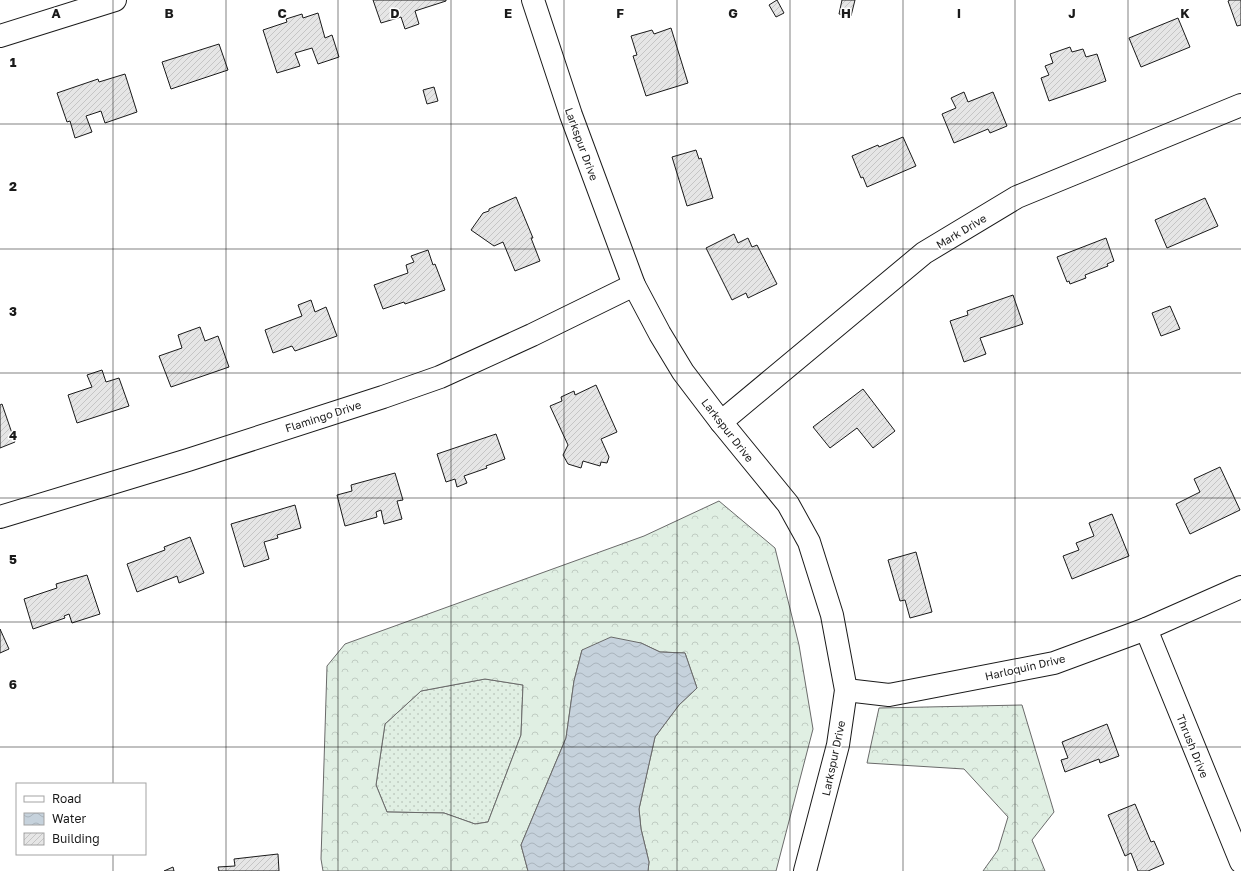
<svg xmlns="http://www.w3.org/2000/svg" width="1241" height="871" font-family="'Golos Text',sans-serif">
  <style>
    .grass { fill: url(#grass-dots); stroke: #6a6a6a }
    .forest { fill: url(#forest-crowns); stroke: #6a6a6a; fill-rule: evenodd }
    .water { fill: url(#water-waves); stroke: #6a6a6a }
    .building { fill: url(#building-hatch); stroke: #1a1a1a }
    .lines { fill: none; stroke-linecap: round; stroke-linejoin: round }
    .minor-casing { stroke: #1a1a1a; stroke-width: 24 }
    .minor { stroke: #fff; stroke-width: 22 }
    .grid { fill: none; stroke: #1a1a1a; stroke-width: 1; stroke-opacity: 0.55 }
    .labels { text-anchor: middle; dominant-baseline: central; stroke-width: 3; stroke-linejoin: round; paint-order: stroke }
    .street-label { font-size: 11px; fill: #1a1a1a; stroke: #fff }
    .grid-label { font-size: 13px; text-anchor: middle; font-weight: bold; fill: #1a1a1a; stroke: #fff; stroke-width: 3; stroke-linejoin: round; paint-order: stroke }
  </style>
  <defs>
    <pattern id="grass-dots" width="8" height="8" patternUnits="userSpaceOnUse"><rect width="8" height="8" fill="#e0efe3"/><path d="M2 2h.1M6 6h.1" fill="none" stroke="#c0ccc2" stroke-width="1.8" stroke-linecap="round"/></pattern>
    <pattern id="forest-crowns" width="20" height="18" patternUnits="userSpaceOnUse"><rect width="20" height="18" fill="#e0efe3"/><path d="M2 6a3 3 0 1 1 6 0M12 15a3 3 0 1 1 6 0" fill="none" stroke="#c0ccc2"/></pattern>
    <pattern id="water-waves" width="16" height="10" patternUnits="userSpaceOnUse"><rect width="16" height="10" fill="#c6d2dc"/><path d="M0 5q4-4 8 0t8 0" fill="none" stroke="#aab4bc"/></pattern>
    <pattern id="building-hatch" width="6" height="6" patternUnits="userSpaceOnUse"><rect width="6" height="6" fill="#e6e6e6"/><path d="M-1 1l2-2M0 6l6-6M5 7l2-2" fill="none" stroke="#c5c5c5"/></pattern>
  </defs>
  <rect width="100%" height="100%" fill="#fff"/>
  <path class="grass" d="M485,679L523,685L521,735L488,822L475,824L444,813L387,812L376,785L385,724L421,691Z"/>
  <g class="forest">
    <path d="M719,501L775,548L799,645L813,729L776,871H648L649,862L641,829L639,809L655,737L679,705L697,688L685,653L660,652L641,643L582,650L574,681L566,738L521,845L528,871H323L321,859L327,666L345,644L644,536ZM485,679L523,685L521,735L488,822L475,824L444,813L387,812L376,785L385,724L421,691Z"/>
    <path d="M1022,705L1054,812L1032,840L1045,871H983L998,850L1008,817L964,769L867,763L879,708Z"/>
  </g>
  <path class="water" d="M611,637L641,643L660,652L685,653L697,688L679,705L655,737L639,809L641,829L649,862L648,871H528L521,845L566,738L574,681L582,650Z"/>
  <g class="building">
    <path d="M373,0H446V1L415,11L419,24L405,29L401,17L381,23Z"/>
    <path d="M777,0L784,13L776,17L769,5Z"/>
    <path d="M842,0H855L851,16L839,14Z"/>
    <path d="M1230,0H1241V25L1237,26L1228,1Z"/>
    <path d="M318,13L325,38L332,35L339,57L318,64L312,48L295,53L300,66L277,73L263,30L287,22L286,19L302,14L303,18Z"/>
    <path d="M1178,18L1190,47L1141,67L1129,38Z"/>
    <path d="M671,28L688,83L646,96L633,56L637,55L631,36L652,30L654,34Z"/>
    <path d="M219,44L228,70L171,89L162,62Z"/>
    <path d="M1070,47L1072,52L1083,49L1086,57L1097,54L1106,81L1049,101L1041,78L1049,75L1045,66L1053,63L1050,54Z"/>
    <path d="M125,74L137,112L105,123L101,111L86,116L92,132L75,138L70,121L67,122L57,93L98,79L99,82Z"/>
    <path d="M434,87L438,101L427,104L423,90Z"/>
    <path d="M964,92L968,102L993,92L1007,126L990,133L988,129L954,143L942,114L956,108L951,98Z"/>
    <path d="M903,137L916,166L867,187L863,177L861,178L852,156L878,145L879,147Z"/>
    <path d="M696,150L699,159L701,158L713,198L687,206L672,157Z"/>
    <path d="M516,197L533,238H531L540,261L515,271L503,242L494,246L471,230L483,213L489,211V209Z"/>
    <path d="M1205,198L1218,226L1167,248L1155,220Z"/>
    <path d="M734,234L738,243L748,238L752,247L757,245L777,284L748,298L746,293L732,300L706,248Z"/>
    <path d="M1106,238L1114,261L1107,264L1108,266L1085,275L1086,278L1070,284L1069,281L1067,282L1057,257Z"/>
    <path d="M428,250L433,265L435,264L445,290L405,304L404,302L383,309L374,285L408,273L406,265L414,262L411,256Z"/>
    <path d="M1013,295L1023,324L980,338L986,354L964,362L950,321L968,315L967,311Z"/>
    <path d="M311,300L315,312L326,307L337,336L295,351L292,346L273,353L265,330L302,316L298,305Z"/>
    <path d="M1170,306L1180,329L1161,336L1152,313Z"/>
    <path d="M200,327L205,341L218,336L229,367L171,387L159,356L182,348L178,335Z"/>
    <path d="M102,370L106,382L119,378L129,406L77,423L68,395L92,387L87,375Z"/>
    <path d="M596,385L617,432L601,439L609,457L607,463L601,462L600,466L583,461L581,468L568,464L563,455L568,445L550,406L562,401L561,397L574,391L575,395Z"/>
    <path d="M863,389L895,431L873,448L857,428L830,448L813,427Z"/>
    <path d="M2,404L15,442L0,448V405Z"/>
    <path d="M496,434L505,459L486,466L487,468L464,476L467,483L457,487L455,479L446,482L437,454Z"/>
    <path d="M1220,467L1240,510L1190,534L1176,504L1200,492L1194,479Z"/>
    <path d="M395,473L403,500L397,501L402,519L384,524L381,510L376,512L377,517L345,526L337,495L352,491L351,485Z"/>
    <path d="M295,505L301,528L277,535L278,538L264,542L269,559L244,567L231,524Z"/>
    <path d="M1112,514L1129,556L1072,579L1063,556L1079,550L1076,543L1094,536L1089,523Z"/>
    <path d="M190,537L204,573L179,583L177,576L137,592L127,564L165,550L164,547Z"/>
    <path d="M916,552L932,612L910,618L905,600L900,601L888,560Z"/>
    <path d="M87,575L100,614L72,623L69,614L64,616L65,618L33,629L24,599L57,588L56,584Z"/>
    <path d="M0,629L9,649L0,653Z"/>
    <path d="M1107,724L1119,756L1100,763L1099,759L1065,772L1061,760L1068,758L1062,742Z"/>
    <path d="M1135,804L1151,842L1154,841L1164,864L1148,871H1138L1131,853L1125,856L1108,815Z"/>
    <path d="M278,854L279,871H219L218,867L235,866L234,859Z"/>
    <path d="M173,867L174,871H164Z"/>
  </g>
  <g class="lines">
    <defs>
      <g id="minor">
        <path d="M533,0L571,115L634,285L660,334L683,372L721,422L788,504L809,542L832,615L846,690L838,745L805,871"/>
        <path d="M0,36L115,0"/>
        <path d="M721,422L924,253L1017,197L1241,105"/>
        <path d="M0,517L188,460L383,397L440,377L532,335L634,285"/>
        <path d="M1146,629L1241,862"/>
        <path d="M846,690L889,695L1054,663L1146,629L1241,587"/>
      </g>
    </defs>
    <use href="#minor" class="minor-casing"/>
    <use href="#minor" class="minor"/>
  </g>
  <path class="grid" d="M113,0V784M226,0V871M338,0V871M451,0V871M564,0V871M677,0V871M790,0V871M903,0V871M1015,0V871M1128,0V871M0,124H1241M0,249H1241M0,373H1241M0,498H1241M0,622H1241M0,747H1241M113,854V871"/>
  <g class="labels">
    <g class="street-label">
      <text transform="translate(582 144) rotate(70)">Larkspur Drive</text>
      <text transform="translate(961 231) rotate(-31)">Mark Drive</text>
      <text transform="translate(323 416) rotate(-18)">Flamingo Drive</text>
      <text transform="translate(728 430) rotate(52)">Larkspur Drive</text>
      <text transform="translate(1025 667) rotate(-13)">Harloquin Drive</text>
      <text transform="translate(1193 746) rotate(68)">Thrush Drive</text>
      <text transform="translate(833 758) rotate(-78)">Larkspur Drive</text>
    </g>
  </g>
  <g class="grid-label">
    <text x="56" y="18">A</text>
    <text x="169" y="18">B</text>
    <text x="282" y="18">C</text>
    <text x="395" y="18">D</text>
    <text x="508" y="18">E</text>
    <text x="620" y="18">F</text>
    <text x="733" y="18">G</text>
    <text x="846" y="18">H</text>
    <text x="959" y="18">I</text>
    <text x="1072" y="18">J</text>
    <text x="1185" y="18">K</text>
    <text x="13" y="67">1</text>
    <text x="13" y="191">2</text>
    <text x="13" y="316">3</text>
    <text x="13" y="440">4</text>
    <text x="13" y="564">5</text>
    <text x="13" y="689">6</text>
  </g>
  <rect x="16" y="783" width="130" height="72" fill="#ffffff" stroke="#a3a3a3"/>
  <rect x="24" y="796" width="20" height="6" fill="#ffffff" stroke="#a3a3a3"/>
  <text x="52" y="803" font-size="12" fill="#1a1a1a">Road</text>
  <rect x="24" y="813" width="20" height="12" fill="url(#water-waves)" stroke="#a3a3a3"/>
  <text x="52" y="823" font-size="12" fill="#1a1a1a">Water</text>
  <rect x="24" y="833" width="20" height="12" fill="url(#building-hatch)" stroke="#a3a3a3"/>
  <text x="52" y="843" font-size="12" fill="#1a1a1a">Building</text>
</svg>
